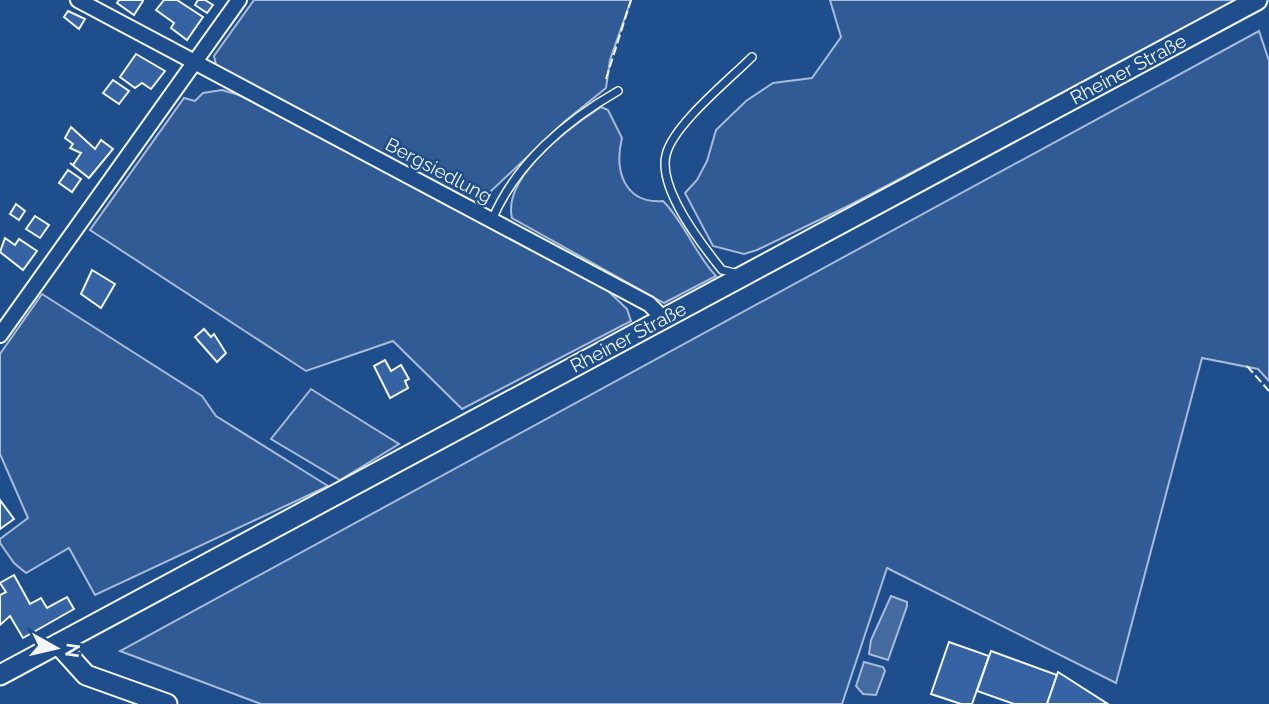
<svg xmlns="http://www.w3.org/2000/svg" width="1269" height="704" font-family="Raleway,sans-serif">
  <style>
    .green { fill: #305b95; stroke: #a8bbd7; stroke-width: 2 }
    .water { fill: #446ba0; stroke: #a8bbd7; stroke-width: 2 }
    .building { fill: #3563a3; stroke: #f2f6ff; stroke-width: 2 }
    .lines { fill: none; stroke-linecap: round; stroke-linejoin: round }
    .lane-casing { stroke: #f2f6ff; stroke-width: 10 }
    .street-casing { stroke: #f2f6ff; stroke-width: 18 }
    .secondary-casing { stroke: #f2f6ff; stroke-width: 23 }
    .lane { stroke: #1f4e8c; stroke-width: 7 }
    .street { stroke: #1f4e8c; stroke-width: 14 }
    .secondary { stroke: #1f4e8c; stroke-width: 19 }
    .fence { stroke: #f2f6ff; stroke-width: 2; stroke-dasharray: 9 3.5; stroke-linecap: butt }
    .labels { text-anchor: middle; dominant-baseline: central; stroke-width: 5; stroke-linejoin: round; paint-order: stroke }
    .street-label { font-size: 19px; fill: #f2f6ff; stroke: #1f4e8c }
  </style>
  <rect width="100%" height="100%" fill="#1f4e8c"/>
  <g class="green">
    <path d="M254,0H631L610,60L606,88L564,122L489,193L474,202L222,71L216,65L214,56Z"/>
    <path d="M830,0H1241L850,205L757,250L744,254L713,246L685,193L697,180L707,161L716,130L746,101L773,83L812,78L841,37Z"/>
    <path d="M1259,31L1269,61V381L1258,369L1202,358L1116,683L887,568L842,704H261L120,651Z"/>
    <path d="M222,90L239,95L604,287L627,309L631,321L462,409L393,341L306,371L90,230L184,98L195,101L203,93Z"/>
    <path d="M601,107L608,110L622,138C614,170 624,204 663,201C685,223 695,254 716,276L664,303L512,218C502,177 569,128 601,107Z"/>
    <path d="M42,294L202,396L216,416L328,486L95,595L69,548L26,573L14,563L0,543V539L28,518L0,454V354Z"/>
    <path d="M311,389L322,396L399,444L340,480L271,439Z"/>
  </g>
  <g class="water">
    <path d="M891,596L907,602V606L888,660L869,654L871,640Z"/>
    <path d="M864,662L883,667L885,671L876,695L863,694L856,686Z"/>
  </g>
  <g class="building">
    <path d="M119,0H142L143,1L134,15L117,3Z"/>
    <path d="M164,0H177L203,17L187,40L171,28L174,23L156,10Z"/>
    <path d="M198,0H205L213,5L207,13L195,5Z"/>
    <path d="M68,11L85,19L79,29L64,17Z"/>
    <path d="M136,54L165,71L151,89L142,83L135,88L120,77Z"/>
    <path d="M113,80L129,91L119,104L103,93Z"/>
    <path d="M71,127L95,149L101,140L113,149L89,178L70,163L73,165L81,153L70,148L73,144L65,138Z"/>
    <path d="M68,170L81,179L72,192L59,183Z"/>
    <path d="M16,204L25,211L19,220L10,214Z"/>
    <path d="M35,216L49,225L40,238L26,229Z"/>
    <path d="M5,238L15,245L19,239L37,251L23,270L0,252Z"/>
    <path d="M92,270L115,284L101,308L81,294Z"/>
    <path d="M204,329L211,337L214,334L226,353L217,362L195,337Z"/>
    <path d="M385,360L391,371L401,365L409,379L405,381L408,388L390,398L374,366Z"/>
    <path d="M0,500L14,519L0,529Z"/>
    <path d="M14,575L30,604L41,598L47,608L67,597L74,609L23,638L10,616L0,625V595L6,592L0,583Z"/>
    <path d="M949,642L989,656L972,704H961L931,694Z"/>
    <path d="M991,651L1057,675L1047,704H1014L977,691Z"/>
    <path d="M1058,672L1108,704H1047Z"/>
  </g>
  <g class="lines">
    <defs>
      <g id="lane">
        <path d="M492,220C515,164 567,120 618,91"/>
        <path d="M739,274L722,270C701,244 658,189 666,155C673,125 729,80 752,57"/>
      </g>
      <g id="street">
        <path d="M78,0L649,304L663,318"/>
        <path d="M0,335L239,0"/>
      </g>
      <g id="secondary">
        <path d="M58,644L86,675L167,704"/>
        <path d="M0,675L1257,0"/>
      </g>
    </defs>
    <use href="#lane" class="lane-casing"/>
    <use href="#street" class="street-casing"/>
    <use href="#secondary" class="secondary-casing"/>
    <use href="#lane" class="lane"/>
    <use href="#street" class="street"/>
    <use href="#secondary" class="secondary"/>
    <g class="fence">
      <path d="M606,79L631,0"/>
      <path d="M1247,366L1269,391"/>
    </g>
  </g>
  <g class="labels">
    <g class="street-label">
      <text transform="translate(1128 69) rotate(-28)">Rheiner Straße</text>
      <text transform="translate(439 170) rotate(28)">Bergsiedlung</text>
      <text transform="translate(628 337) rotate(-28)">Rheiner Straße</text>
    </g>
  </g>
  <g transform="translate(56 648) rotate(98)" stroke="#1f4e8c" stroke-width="5" paint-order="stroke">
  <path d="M0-5L12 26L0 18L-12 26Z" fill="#f2f6ff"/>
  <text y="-10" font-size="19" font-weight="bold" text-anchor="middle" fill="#f2f6ff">N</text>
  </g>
</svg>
